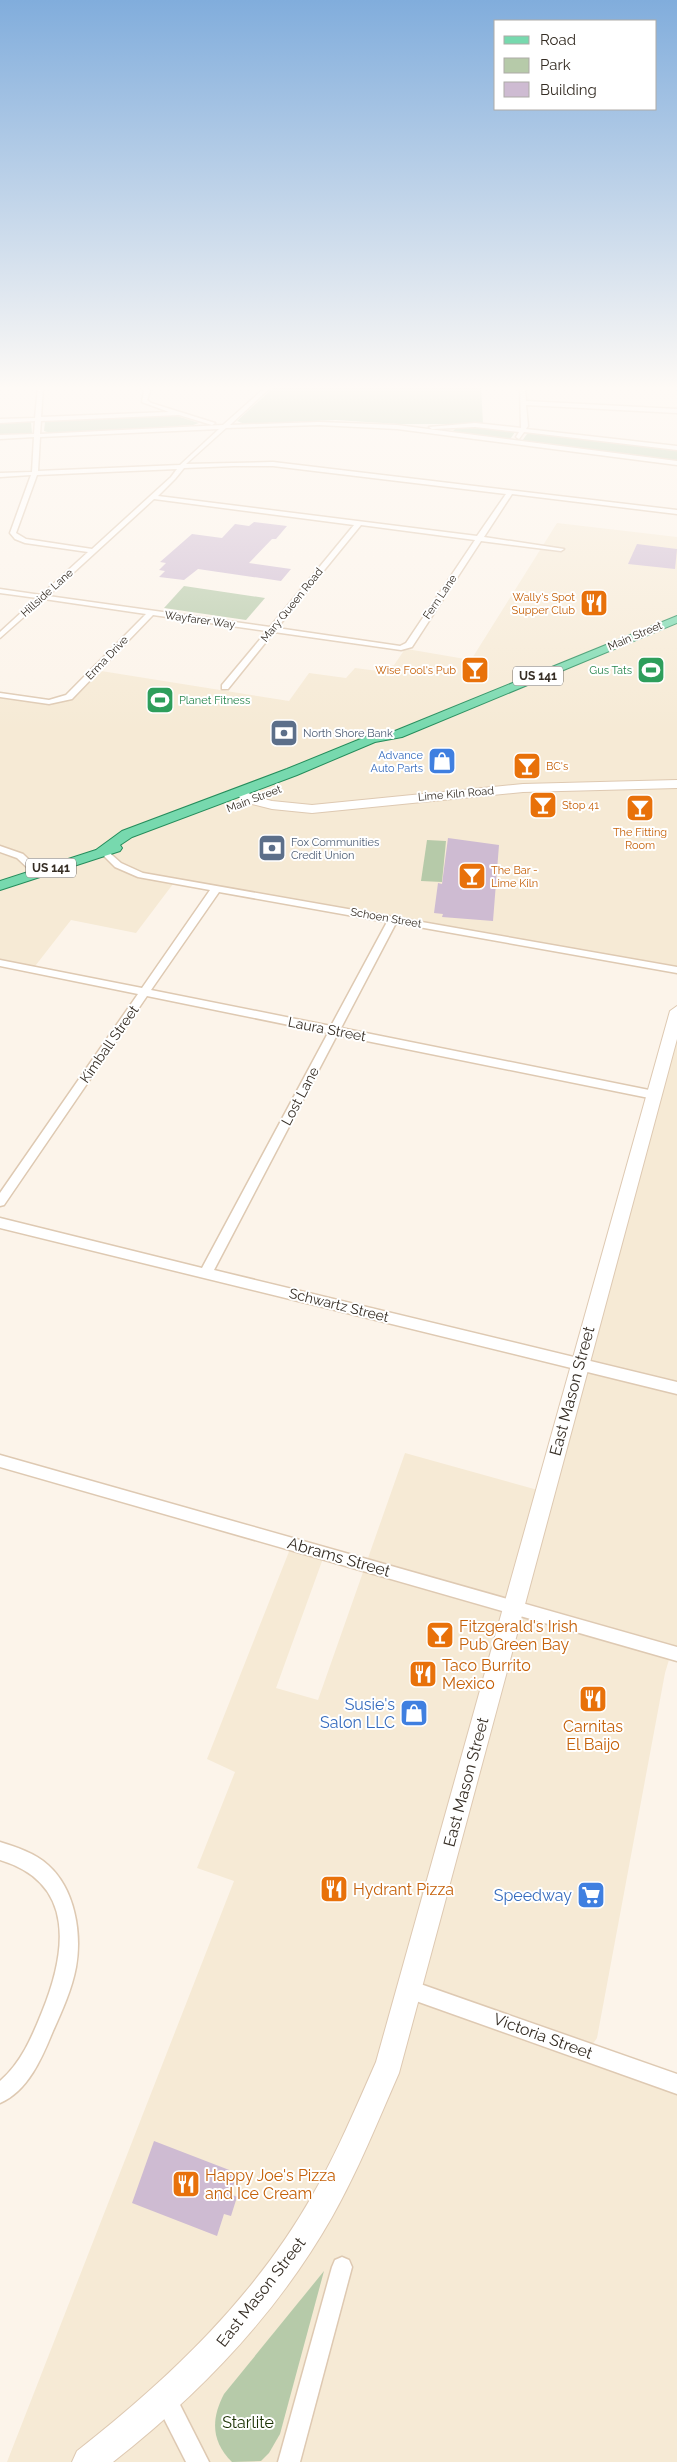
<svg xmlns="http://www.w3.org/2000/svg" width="677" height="2462" font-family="Raleway,sans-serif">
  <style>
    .commercial { fill: #f6ead5 }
    .green { fill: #b6caa9 }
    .building { fill: #cebbd2 }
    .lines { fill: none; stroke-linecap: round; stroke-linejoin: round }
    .street-casing { stroke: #dec9b2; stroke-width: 3 }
    .secondary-casing { stroke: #dec9b2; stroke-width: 2 }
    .primary-casing { stroke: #258c5b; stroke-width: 2 }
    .street { fill: #fff; fill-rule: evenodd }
    .secondary { fill: #fff; fill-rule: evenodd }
    .primary { fill: #77d9ae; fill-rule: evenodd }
    .labels { text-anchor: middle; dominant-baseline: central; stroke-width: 4; stroke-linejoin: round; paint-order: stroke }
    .far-street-label { font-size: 11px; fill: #352d24; stroke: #fff }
    .far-food-label { font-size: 11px; fill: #c56008; stroke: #fff; text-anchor: start }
    .far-leisure-label { font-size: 11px; fill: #27864d; stroke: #fff; text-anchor: end }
    .far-service-label { font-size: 11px; fill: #4e5e75; stroke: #fff; text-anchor: start }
    .far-shop-label { font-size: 11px; fill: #366cbe; stroke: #fff; text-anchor: end }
    .shield { fill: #fff; stroke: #726c66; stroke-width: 1 }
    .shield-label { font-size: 12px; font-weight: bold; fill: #352d24 }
    .street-label { font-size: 14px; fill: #352d24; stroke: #fff }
    .near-street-label { font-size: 16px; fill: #352d24; stroke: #fff }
    .near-food-label { font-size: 16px; fill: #c56008; stroke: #fff; text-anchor: start }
    .near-shop-label { font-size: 16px; fill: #366cbe; stroke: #fff; text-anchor: end }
    .near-park-label { font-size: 16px; fill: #193102; stroke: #fff }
  </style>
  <rect width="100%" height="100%" fill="#fcf4ea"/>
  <g class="commercial">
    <path d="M557,523L677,537V970L176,880L136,933L71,920L32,970L0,963V695L44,702L60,701L95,670L289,701L309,673L346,678L355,668L378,671L394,665L403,652L401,648L471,660Z"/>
    <path d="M677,1011V1654L671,1653L665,1673L597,2038L587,2052L677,2084V2462H7L234,1881L197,1868L235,1772L207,1759L292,1544L325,1553L276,1688L318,1700L405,1453L545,1492Z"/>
  </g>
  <g class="green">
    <path d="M274,387H481L483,424H398L336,420L245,424L237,421Z"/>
    <path d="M174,415L199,423L193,425L54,434L44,431L45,422L53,420Z"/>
    <path d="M31,422L32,433L0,436V423Z"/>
    <path d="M467,426L514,431L515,432L511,438L505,440L452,432L455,429Z"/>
    <path d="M532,433L677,450V462L522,441L527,434Z"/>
    <path d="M184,586L265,598L246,620L164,608Z"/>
    <path d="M427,840L446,841L442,882L421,881Z"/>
    <path d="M324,2271L280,2434L269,2453L261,2461L232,2462C211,2441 211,2419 224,2394Z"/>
  </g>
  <g class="building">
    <path d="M254,522L287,526L276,539H272L249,563L291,569L281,581L198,569L184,580L159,577L165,571L159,570L166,563L160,562L192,534L222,538L235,524L249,526Z"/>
    <path d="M637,544L677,549L675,569L628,564Z"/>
    <path d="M448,838L499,845L493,921L442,917L443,914L434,913L438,883L442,884Z"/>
    <path d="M154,2141L237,2173L231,2194L237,2197L231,2216L224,2214L217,2236L132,2203Z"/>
  </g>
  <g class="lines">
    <defs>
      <g id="street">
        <path d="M38,387H43L41,417L169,412L142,402L144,391L140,387H146L150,391L147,400L151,403L215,423L212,425L179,415L41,421L40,434L223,425L266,387H271L230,425L319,422L397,425L677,461V465L397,429L319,425L226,428L186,464L273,462L677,510V514L512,494L484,537L564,549L561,551L481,541L412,647L401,650L274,632L228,689H222V685L267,631L153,615L72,699L49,704L0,697V693L49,700L66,695L146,614L44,599L0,638V632L37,598L0,593V589L41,595L88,552L25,543L15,539L10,533L31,475L0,477V473L32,472L34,437L0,439V435L34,434L35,421L0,423V419L35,418ZM219,429L180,465L38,471L40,437ZM234,466H273L506,494L477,536L158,496L175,479L184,468ZM177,469L171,477L92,549L26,539L16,533L37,475ZM154,499L354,525L270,627L48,596ZM361,525L475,540L406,643L400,646L277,628Z"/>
        <path d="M520,387H525L526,401L677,409V413L526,405L528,426L526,429L677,446V450L524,432L519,439L516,437L519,432L475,427L432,429L429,427L475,423L521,428Z"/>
        <path d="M0,846L23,854L43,873L38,876L35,875L17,858L0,852Z"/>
        <path d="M103,847L121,863L143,873L677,967V973L396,923L341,1028L654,1091L660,1095L654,1099L337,1035L214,1270L677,1382V1394L0,1228V1218L202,1268L328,1033L147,996L4,1205L0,1206V1193L138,994L0,966V960L142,988L210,890L138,877L115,867L98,850ZM219,892L387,922L331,1026L151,990Z"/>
        <path d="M0,1455L677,1647V1661L0,1467Z"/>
        <path d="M0,1842C16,1847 35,1853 48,1865C75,1889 82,1933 76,1967C72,1989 62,2011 53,2031C42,2058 28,2091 0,2103V2081C21,2063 32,2037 42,2012C66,1953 77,1883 0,1860Z"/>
        <path d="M409,1980L677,2074V2094L402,1996L400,1989L402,1982Z"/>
        <path d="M342,2257L349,2260L352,2267L300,2462H278L332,2267L335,2260Z"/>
        <path d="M165,2388L173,2391L209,2462H186L154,2399L157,2391Z"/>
      </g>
      <g id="secondary">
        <path d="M677,780V788L523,792L312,813L272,809L248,803L233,792L239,788L256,797L272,801L312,805L523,784Z"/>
        <path d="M677,1006V1039L399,2073C378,2121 358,2171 332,2217C277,2314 200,2394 113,2462H72L77,2451C169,2379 254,2298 312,2196C337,2153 356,2107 376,2062L670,1011Z"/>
      </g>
      <path id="primary" d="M677,616V623L402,737L375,742L297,775L132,837L120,845L122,848L120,851L0,890V881L96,850L122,831L287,769L368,736L395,731Z"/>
    </defs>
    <use href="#street" class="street-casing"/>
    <use href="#secondary" class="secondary-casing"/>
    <use href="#primary" class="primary-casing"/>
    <use href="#street" class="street"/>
    <use href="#secondary" class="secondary"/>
    <use href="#primary" class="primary"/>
  </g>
  <linearGradient id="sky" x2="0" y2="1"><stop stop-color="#81addc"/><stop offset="0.53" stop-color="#fefaf6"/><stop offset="1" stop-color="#fefaf6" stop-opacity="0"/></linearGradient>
  <rect width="677" height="731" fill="url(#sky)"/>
  <defs>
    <symbol id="restaurant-square" viewBox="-11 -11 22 22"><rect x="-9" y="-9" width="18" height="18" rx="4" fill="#e8710a" stroke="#fff"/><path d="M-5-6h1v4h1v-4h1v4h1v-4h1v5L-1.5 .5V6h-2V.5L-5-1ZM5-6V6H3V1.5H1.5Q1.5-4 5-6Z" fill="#fff"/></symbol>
    <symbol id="bar-square" viewBox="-11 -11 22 22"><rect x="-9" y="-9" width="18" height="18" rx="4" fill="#e8710a" stroke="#fff"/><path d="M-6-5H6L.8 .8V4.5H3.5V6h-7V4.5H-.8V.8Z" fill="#fff"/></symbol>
    <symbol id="stadium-square" viewBox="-11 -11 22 22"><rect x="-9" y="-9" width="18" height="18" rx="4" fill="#2e9e5b" stroke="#fff"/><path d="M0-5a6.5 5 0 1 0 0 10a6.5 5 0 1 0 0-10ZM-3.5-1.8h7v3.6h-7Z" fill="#fff"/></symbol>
    <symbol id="bank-square" viewBox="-11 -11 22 22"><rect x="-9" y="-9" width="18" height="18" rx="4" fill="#5c6f8a" stroke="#fff"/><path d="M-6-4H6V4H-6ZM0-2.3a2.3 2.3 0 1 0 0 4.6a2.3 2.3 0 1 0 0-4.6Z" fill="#fff"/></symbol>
    <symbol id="shop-square" viewBox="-11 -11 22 22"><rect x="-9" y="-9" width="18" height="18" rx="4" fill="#3f7fe0" stroke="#fff"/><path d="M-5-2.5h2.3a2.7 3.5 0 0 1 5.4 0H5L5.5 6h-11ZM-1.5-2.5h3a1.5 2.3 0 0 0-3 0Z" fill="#fff"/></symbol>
    <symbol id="supermarket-square" viewBox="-11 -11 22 22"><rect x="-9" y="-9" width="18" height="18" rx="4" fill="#3f7fe0" stroke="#fff"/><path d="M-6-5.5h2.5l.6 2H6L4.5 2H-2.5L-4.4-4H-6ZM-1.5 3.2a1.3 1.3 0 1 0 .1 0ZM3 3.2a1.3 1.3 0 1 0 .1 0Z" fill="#fff"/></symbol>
  </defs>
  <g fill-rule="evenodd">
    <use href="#restaurant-square" x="578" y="587" width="32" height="32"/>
    <use href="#bar-square" x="459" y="654" width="32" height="32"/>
    <use href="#stadium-square" x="635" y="654" width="32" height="32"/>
    <use href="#stadium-square" x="144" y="684" width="32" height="32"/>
    <use href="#bank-square" x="268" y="717" width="32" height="32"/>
    <use href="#shop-square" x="426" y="745" width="32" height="32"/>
    <use href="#bar-square" x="511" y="750" width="32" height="32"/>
    <use href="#bar-square" x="527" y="789" width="32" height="32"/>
    <use href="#bar-square" x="624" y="792" width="32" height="32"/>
    <use href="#bank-square" x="256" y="832" width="32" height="32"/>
    <use href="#bar-square" x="456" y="860" width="32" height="32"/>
    <use href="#bar-square" x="424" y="1619" width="32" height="32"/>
    <use href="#restaurant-square" x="407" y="1658" width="32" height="32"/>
    <use href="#restaurant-square" x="577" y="1683" width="32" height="32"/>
    <use href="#shop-square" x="398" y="1697" width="32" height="32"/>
    <use href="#restaurant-square" x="318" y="1873" width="32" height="32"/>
    <use href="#supermarket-square" x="575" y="1879" width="32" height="32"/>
    <use href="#restaurant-square" x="170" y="2168" width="32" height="32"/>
  </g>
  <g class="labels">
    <g class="far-street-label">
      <text transform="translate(47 593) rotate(-42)">Hillside Lane</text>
      <text transform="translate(440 597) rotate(-56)">Fern Lane</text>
      <text transform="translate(292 605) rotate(-51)">Mary Queen Road</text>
      <text transform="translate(200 620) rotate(8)">Wayfarer Way</text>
      <text transform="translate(635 636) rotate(-23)">Main Street</text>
      <text transform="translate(107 658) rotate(-46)">Erma Drive</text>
      <text transform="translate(456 794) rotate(-5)">Lime Kiln Road</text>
      <text transform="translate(254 799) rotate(-21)">Main Street</text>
      <text transform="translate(386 918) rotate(10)">Schoen Street</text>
    </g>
    <g class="far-food-label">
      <text x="575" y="597" text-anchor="end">Wally's Spot<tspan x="575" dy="13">Supper Club</tspan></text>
      <text x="456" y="670" text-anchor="end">Wise Fool's Pub</text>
      <text x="546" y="766">BC's</text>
      <text x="562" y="805">Stop 41</text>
      <text x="640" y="832" text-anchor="middle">The Fitting<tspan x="640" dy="13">Room</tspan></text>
      <text x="491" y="870">The Bar -<tspan x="491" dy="13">Lime Kiln</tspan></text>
    </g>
    <g class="far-leisure-label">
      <text x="632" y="670">Gus Tats</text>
      <text x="179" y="700" text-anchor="start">Planet Fitness</text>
    </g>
    <g class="far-service-label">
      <text x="303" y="733">North Shore Bank</text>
      <text x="291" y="842">Fox Communities<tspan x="291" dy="13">Credit Union</tspan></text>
    </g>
    <g class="far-shop-label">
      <text x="423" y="755">Advance<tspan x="423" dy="13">Auto Parts</tspan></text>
    </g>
    <g class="shield">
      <rect x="513" y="666.5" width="50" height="19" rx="4"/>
      <rect x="26" y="858.5" width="50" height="19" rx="4"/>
    </g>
    <g class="shield-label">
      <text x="538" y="676">US 141</text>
      <text x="51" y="868">US 141</text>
    </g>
    <g class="street-label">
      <text transform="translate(327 1029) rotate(11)">Laura Street</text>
      <text transform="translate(109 1044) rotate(-55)">Kimball Street</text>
      <text transform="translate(300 1096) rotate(-62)">Lost Lane</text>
      <text transform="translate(339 1305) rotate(14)">Schwartz Street</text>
    </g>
    <g class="near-street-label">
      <text transform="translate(572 1391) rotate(-75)">East Mason Street</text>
      <text transform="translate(339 1557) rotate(16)">Abrams Street</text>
      <text transform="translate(466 1782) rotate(-75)">East Mason Street</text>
      <text transform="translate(543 2036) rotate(20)">Victoria Street</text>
      <text transform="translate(261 2292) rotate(-52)">East Mason Street</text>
    </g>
    <g class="near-food-label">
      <text x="459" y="1626">Fitzgerald's Irish<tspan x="459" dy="18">Pub Green Bay</tspan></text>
      <text x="442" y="1665">Taco Burrito<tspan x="442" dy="18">Mexico</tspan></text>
      <text x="593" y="1726" text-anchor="middle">Carnitas<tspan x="593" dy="18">El Baijo</tspan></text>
      <text x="353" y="1889">Hydrant Pizza</text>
      <text x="205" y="2175">Happy Joe's Pizza<tspan x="205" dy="18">and Ice Cream</tspan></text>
    </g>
    <g class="near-shop-label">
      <text x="395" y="1704">Susie's<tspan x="395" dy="18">Salon LLC</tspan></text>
      <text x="572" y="1895">Speedway</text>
    </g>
    <g class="near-park-label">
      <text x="248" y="2422">Starlite</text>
    </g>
  </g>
  <rect x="494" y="20" width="162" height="90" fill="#ffffff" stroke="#aeaba7"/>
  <rect x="504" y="36" width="25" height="8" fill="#77d9ae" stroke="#aeaba7"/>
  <text x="540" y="45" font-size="15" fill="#352d24">Road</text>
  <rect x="504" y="58" width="25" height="15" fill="#b6caa9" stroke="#aeaba7"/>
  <text x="540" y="70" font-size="15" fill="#352d24">Park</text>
  <rect x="504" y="82" width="25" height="15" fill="#cebbd2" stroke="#aeaba7"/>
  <text x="540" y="95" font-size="15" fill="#352d24">Building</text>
</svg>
